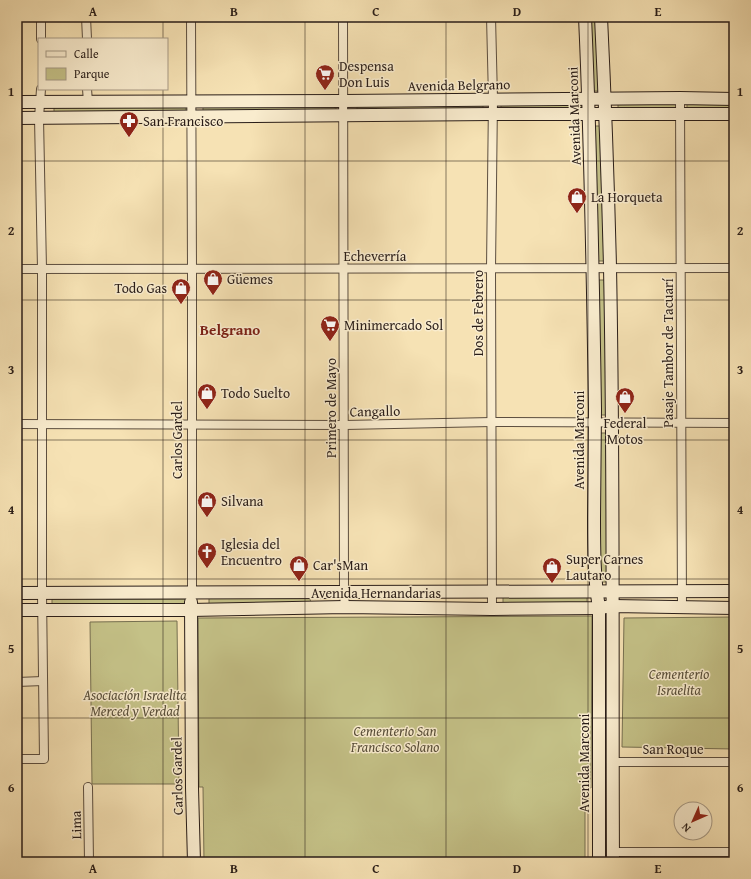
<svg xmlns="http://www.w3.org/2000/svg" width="751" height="879" font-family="'Gentium Book Plus',serif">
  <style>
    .green { fill: #c4c187; stroke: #766f50 }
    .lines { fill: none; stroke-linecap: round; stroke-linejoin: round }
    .street-casing { stroke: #5c4e3f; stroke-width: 10 }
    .secondary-casing { stroke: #291d18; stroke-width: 14 }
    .street { stroke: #f9ecce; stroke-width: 8 }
    .secondary { stroke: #f9ecce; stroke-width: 12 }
    .grid { fill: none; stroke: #291d18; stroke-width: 1; stroke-opacity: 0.55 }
    .labels { text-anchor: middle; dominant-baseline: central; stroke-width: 3; stroke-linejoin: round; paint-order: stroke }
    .poi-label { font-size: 14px; fill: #291d18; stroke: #f9ecce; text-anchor: start }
    .street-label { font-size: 14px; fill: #291d18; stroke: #f9ecce }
    .park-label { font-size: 14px; font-style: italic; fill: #584e39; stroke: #f9ecce }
    .neighbourhood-label { font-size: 15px; font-weight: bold; fill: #7a1f14; stroke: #f9ecce }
    .neatline { fill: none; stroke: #291d18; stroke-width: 1.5 }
    .grid-label { font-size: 13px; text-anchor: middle; font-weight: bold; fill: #291d18 }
  </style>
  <rect width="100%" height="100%" fill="#f6e2b4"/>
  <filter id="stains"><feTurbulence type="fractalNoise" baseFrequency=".005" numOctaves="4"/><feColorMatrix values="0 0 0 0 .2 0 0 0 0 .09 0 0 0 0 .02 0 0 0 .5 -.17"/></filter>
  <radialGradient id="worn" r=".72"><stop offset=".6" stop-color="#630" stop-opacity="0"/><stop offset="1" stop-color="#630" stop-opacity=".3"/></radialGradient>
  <g class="green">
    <path d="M588,17H596L599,91H590Z"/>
    <rect x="687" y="103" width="47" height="7"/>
    <path d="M501,104H582V110L501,111Z"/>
    <path d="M618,104H677V110L618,111Z"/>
    <path d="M203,105H336V111L203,112Z"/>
    <rect x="357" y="105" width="126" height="6"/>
    <path d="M54,107H186V112L54,113Z"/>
    <path d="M592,126H600L604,261H596Z"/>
    <path d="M597,280H606L607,415H598Z"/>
    <path d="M599,433H607L608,582H600Z"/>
    <path d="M503,594L587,595V605L503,604Z"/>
    <path d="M209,597L310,598L311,605H209Z"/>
    <path d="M52,599H186V606L52,607Z"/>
    <path d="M592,616L591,788H585V862H204L203,787H199L198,618Z"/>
    <rect x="603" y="617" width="5" height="245"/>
    <path d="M734,617V749L622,747L624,618Z"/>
    <path d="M177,621L179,784H92L90,622Z"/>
  </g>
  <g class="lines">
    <defs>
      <g id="street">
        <path d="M86,17L87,39"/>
        <path d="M191,17L192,269V593"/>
        <path d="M343,17L344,593L345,607"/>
        <path d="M491,17L493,99L491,269L492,609"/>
        <path d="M41,39V17"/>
        <path d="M87,89L88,102"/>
        <path d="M680,98L682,608"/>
        <path d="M17,269L734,268"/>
        <path d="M17,424L345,425L492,422L734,423"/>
        <path d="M17,682L43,681"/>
        <path d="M17,759H44L42,593V269L39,118L41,89"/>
        <path d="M611,762H734"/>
        <path d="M88,787L89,862"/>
        <path d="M612,852H734"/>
      </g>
      <g id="secondary">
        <path d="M585,17C591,148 593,278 595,409C595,445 594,482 594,518C594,548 594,578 599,608V862"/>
        <path d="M601,17C605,100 608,184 610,267C614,466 612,664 613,862"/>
        <path d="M17,102L344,101L680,98L734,99"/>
        <path d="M17,118L492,114H734"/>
        <path d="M17,593L734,591"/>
        <path d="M191,602L192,788L194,862"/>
        <path d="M17,610H190L345,607L492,609L599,608L613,606L734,608"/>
      </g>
    </defs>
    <use href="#street" class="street-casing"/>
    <use href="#secondary" class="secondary-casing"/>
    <use href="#street" class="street"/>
    <use href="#secondary" class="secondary"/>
  </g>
  <path class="grid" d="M163,17V39M305,17V862M446,17V862M588,17V862M163,89V862M17,161H734M17,300H734M17,440H734M17,579H734M17,718H734"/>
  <defs>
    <symbol id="supermarket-pin" viewBox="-11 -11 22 30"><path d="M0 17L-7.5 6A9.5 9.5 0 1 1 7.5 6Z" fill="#8f2418" stroke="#f9ecce"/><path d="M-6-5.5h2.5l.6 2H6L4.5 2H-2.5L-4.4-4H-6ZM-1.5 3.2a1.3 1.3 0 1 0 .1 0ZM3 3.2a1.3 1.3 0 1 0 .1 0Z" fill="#fff"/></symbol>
    <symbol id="pharmacy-pin" viewBox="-11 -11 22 30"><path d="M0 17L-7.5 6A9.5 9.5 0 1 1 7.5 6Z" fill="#8f2418" stroke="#f9ecce"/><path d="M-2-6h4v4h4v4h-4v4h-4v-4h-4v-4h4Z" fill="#fff"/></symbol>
    <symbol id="shop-pin" viewBox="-11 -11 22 30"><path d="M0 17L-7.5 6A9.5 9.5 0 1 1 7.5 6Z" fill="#8f2418" stroke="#f9ecce"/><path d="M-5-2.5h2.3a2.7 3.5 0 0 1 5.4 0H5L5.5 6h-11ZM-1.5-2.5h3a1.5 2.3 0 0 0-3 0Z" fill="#fff"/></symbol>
    <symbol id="church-pin" viewBox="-11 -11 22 30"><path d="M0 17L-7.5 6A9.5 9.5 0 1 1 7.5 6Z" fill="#8f2418" stroke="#f9ecce"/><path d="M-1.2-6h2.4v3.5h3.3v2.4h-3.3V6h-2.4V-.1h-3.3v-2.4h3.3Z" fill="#fff"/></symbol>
  </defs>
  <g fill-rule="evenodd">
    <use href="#supermarket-pin" x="314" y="63" width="22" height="30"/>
    <use href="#pharmacy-pin" x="118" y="110" width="22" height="30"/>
    <use href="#shop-pin" x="566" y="186" width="22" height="30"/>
    <use href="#shop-pin" x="202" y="268" width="22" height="30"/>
    <use href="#shop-pin" x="170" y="277" width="22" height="30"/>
    <use href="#supermarket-pin" x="319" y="314" width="22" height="30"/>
    <use href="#shop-pin" x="196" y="382" width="22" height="30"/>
    <use href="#shop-pin" x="614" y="386" width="22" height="30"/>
    <use href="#shop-pin" x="196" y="490" width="22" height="30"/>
    <use href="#church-pin" x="196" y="541" width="22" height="30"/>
    <use href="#shop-pin" x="288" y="554" width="22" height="30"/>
    <use href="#shop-pin" x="541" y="556" width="22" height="30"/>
  </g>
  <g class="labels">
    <g class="poi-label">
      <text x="339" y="66">Despensa<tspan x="339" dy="16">Don Luis</tspan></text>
      <text x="143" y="121">San Francisco</text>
      <text x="591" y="197">La Horqueta</text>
      <text x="227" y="279">Güemes</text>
      <text x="167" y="288" text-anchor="end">Todo Gas</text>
      <text x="344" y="325">Minimercado Sol</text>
      <text x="221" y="393">Todo Suelto</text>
      <text x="625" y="423" text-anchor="middle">Federal<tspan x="625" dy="16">Motos</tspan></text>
      <text x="221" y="501">Silvana</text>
      <text x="221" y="544">Iglesia del<tspan x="221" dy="16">Encuentro</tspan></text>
      <text x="566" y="559">Super Carnes<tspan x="566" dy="16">Lautaro</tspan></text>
      <text x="313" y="565">Car'sMan</text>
    </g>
    <g class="street-label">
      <text transform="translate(459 85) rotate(-1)">Avenida Belgrano</text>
      <text transform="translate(574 116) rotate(-92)">Avenida Marconi</text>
      <text x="375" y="256">Echeverría</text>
      <text transform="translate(478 313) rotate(-90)">Dos de Febrero</text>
      <text transform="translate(668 353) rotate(-90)">Pasaje Tambor de Tacuarí</text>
      <text transform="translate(331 408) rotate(-90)">Primero de Mayo</text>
      <text transform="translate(375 411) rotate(-1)">Cangallo</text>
      <text transform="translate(177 440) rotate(-90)">Carlos Gardel</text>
      <text transform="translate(579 440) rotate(-90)">Avenida Marconi</text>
      <text x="376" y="593">Avenida Hernandarias</text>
      <text x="673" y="749">San Roque</text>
      <text transform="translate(584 763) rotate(-90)">Avenida Marconi</text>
      <text transform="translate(177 776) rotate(-91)">Carlos Gardel</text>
      <text transform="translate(76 825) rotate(-91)">Lima</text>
    </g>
    <g class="park-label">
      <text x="679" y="674">Cementerio<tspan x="679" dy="16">Israelita</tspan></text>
      <text x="135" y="695">Asociación Israelita<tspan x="135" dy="16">Merced y Verdad</tspan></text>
      <text x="395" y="731">Cementerio San<tspan x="395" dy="16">Francisco Solano</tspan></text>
    </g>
    <g class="neighbourhood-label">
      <text x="230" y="329">Belgrano</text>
    </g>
  </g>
  <rect width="751" height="879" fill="none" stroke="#f6e2b4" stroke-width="44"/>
  <rect x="38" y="38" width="130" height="52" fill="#f9ecce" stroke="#a69985"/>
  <rect x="46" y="51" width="20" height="6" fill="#f9ecce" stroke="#a69985"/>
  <text x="74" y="58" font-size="12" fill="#291d18">Calle</text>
  <rect x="46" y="68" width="20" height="12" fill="#c4c187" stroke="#a69985"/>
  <text x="74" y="78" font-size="12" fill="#291d18">Parque</text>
  <g transform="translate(693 821) rotate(225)"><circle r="19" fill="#f9ecce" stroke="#a69985"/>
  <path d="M0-3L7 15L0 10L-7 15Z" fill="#8f2418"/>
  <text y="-6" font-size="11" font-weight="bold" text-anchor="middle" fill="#291d18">N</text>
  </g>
  <rect x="22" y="22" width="707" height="835" class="neatline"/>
  <g class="grid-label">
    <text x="93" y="16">A</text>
    <text x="234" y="16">B</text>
    <text x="376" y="16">C</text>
    <text x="517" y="16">D</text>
    <text x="658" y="16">E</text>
    <text x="11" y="96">1</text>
    <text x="740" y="96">1</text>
    <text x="11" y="235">2</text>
    <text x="740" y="235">2</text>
    <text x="11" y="374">3</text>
    <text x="740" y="374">3</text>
    <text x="11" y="514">4</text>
    <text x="740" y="514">4</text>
    <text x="11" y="653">5</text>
    <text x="740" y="653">5</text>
    <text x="11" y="792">6</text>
    <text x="740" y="792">6</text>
    <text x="93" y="873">A</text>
    <text x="234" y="873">B</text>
    <text x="376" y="873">C</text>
    <text x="517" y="873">D</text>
    <text x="658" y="873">E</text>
  </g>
  <rect width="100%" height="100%" filter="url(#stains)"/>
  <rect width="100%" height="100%" fill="url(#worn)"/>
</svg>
